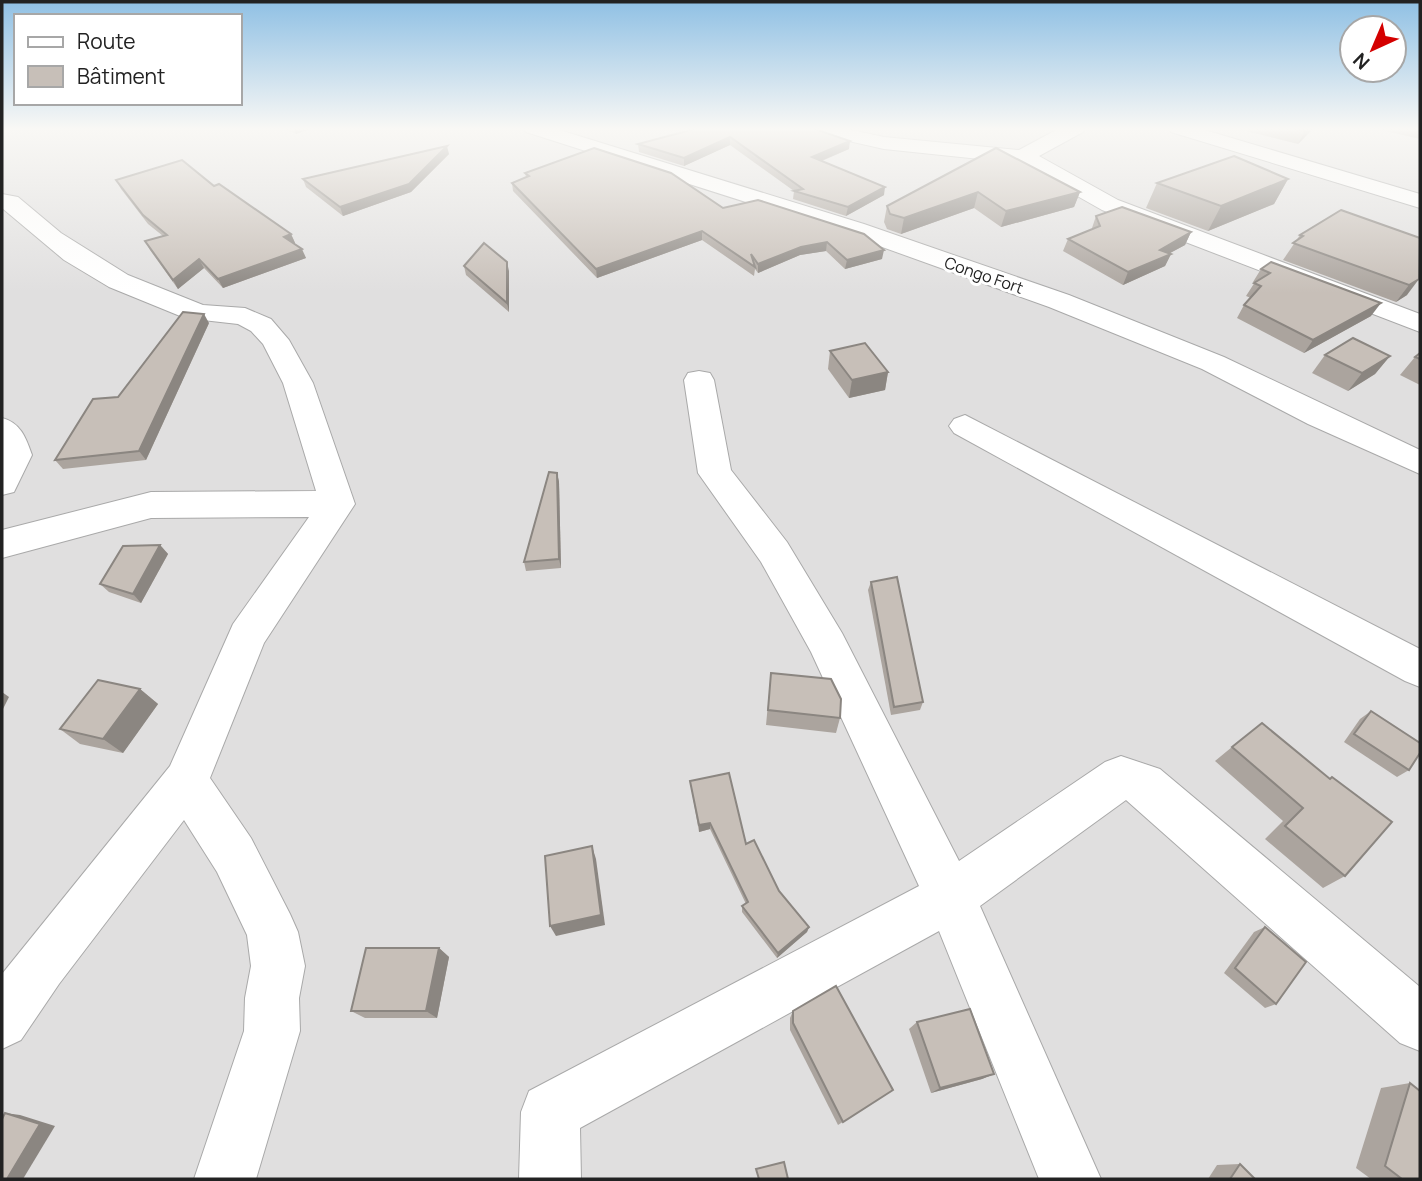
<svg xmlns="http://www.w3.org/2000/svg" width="1422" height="1181" font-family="Manrope,sans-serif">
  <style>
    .residential { fill: #e0dfdf }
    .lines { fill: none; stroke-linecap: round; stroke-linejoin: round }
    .minor-casing { stroke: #a9a9a9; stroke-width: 2 }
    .minor { fill: #fff; fill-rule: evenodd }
    .wall { fill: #aba49e }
    .shaded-wall { fill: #8b8681 }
    .building { fill: #c7bfb8; stroke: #8b8681; stroke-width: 2 }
    .labels { text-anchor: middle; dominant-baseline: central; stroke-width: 6; stroke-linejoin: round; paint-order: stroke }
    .far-street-label { font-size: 16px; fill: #222; stroke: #fff }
  </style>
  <rect width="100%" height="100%" fill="#f2efe9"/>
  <rect class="residential" x="2" y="128" width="1418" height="1051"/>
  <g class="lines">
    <defs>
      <g id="minor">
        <path d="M523,128H553L864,224L1069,295L1224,357L1420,450V474L1308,424L1202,369L1049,307L846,234L526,132Z"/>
        <path d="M806,128H842L884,137L1019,150L1060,128H1086L1083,132L1039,156L1118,200L1420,314V332L1102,210L1019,163L884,149L809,132Z"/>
        <path d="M1168,128H1198L1420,194V208L1171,132Z"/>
        <path d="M2,194L18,197L61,233L128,275L203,305L245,308L271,319L289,340L313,383L355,504L264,643L210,778L251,838L290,914L298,932L305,966L299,998L300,1031L256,1179H194L244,1031L245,998L251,966L247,935L217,872L184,820L59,984L21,1040L2,1049V974L170,766L233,624L309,517L151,518L2,558V530L151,492L316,491L283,383L263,344L251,331L238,324L185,318L109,287L64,260L2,208Z"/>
        <path d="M699,371L710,373L714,380L731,470L787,542L842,633L959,861L1105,762L1121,756L1160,769L1420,987V1051L1400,1043L1126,800L980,906L1101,1179H1039L939,931L580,1128L581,1179H519L521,1112L529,1091L919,886L811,652L761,562L698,473L684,380L688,373Z"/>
        <path d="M965,415L1420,649V687L1405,681L954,433L949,426L954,419Z"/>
        <path d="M2,418C21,423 26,438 32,455L14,492L2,495Z"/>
      </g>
    </defs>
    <use href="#minor" class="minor-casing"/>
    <use href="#minor" class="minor"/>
  </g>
  <g class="wall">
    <path d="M282,128H313L296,134Z"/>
    <path d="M698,128L849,149L822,161L884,195L846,216L793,199L794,191L730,145L684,166L639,152L638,144Z"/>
    <path d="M1234,128H1314L1298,144Z"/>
    <path d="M1373,128H1420V139Z"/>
    <path d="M996,148L1080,192L1074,207L1001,227L974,208L901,234L887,229L884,222L887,206Z"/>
    <path d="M449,154L411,192L343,216L306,187L303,179Z"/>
    <path d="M525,173L723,208L882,259L845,269L826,251L800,255L758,273L755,269L754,276L702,240L597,278L513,191L512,183L526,177Z"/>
    <path d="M1288,179L1274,204L1208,231L1146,208L1157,183Z"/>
    <path d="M116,180L214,186L291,234L295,243L294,244L306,258L223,288L204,268L178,289L150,250L145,241L163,236L148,224L121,189Z"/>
    <path d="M1096,216L1191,232L1185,245L1170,253L1171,254L1165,266L1123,285L1063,251L1068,239L1092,229V228Z"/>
    <path d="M1300,235L1420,238L1407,295L1396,302L1283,260Z"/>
    <path d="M464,266L509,271V312L466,275Z"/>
    <path d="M1261,269L1371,316L1304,353L1237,318L1244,305L1251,298L1246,296L1255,282H1253Z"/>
    <path d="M209,323L146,460L63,469L55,460L118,397Z"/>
    <path d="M830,351L888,372L885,390L849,398L828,369Z"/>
    <path d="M1420,353V385L1400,375L1415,357Z"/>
    <path d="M1325,355L1390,356L1375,374L1348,391L1312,373Z"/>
    <path d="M557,473L559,482L561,568L526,571L524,562Z"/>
    <path d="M160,545L168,554L141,603L109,592L100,584Z"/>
    <path d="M871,582L923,702L920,710L891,715L868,590Z"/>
    <path d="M771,673L840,718L836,733L766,725Z"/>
    <path d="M140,689L158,704L123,753L80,744L60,729Z"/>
    <path d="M1371,711L1409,770L1397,777L1344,742L1360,719Z"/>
    <path d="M1232,747L1329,779L1332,777L1345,876L1323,888L1265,839L1283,821L1215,761Z"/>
    <path d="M690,781L746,844L779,891L809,927L807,932L777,958L742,912V906L746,904L710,829L699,832Z"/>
    <path d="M1265,927L1276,1004L1265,1008L1224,973L1254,932Z"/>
    <path d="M439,948L449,957L437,1018H365L351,1011Z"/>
    <path d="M793,1011L893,1090L838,1125L790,1030V1018Z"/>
    <path d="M917,1022L994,1074L982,1079L931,1093L909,1029Z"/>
    <path d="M1410,1083L1420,1179H1371L1356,1168L1381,1088Z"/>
    <path d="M1240,1164L1255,1179H1208L1217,1165Z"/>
  </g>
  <g class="shaded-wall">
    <path d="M294,128H313L296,134Z"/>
    <path d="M1308,128H1314L1298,144L1305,131Z"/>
    <path d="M730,137V145L684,166V158Z"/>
    <path d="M850,141L849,149L811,165L812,157Z"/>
    <path d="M447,146L449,154L411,192L343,216L340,207Z"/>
    <path d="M1288,179L1274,204L1208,231L1221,206Z"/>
    <path d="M885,187L884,195L846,216L848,207Z"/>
    <path d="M978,192L974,208L901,234L904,218Z"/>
    <path d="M1080,192L1074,207L1001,227L1006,211Z"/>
    <path d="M702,231V240L597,278L596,269Z"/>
    <path d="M1191,232L1185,245L1159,259L1171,254L1165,266L1123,285L1128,272L1160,250Z"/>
    <path d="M291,234L295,243L288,246L284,237Z"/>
    <path d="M827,242L826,251L800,255L758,273V264L801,247Z"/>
    <path d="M302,249L306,258L223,288L218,279Z"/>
    <path d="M884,250L882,259L845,269L847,260Z"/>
    <path d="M199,259L204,268L178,289L173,280Z"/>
    <path d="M507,262L509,271V312L507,303Z"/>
    <path d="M1419,279L1407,295L1396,302L1409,285Z"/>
    <path d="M1381,303L1371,316L1304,353L1313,340Z"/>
    <path d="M204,314L209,323L146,460L139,451Z"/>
    <path d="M1390,356L1375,374L1348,391L1362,373Z"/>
    <path d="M888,372L885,390L849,398L852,380Z"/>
    <path d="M557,473L559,482L561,568L559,559Z"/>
    <path d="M160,545L168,554L141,603L133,594Z"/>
    <path d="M140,689L158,704L123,753L103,739Z"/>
    <path d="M2,692L9,697L2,711Z"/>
    <path d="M710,823V829L699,832V825Z"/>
    <path d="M592,846L596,859L605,925L556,936L550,926Z"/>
    <path d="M809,927L807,932L777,958L778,953Z"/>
    <path d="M439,948L449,957L437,1018L426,1011Z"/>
    <path d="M994,1074L982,1079L931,1093L940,1088Z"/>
    <path d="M5,1113L20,1115L55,1126L23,1179H7Z"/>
  </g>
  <g class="building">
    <path d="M698,128H812L850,141L812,157L885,187L848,207L794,191L803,189L730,137L684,158L638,144Z"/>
    <path d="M1293,128H1308L1305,131Z"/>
    <path d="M447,146L409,184L340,207L303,179Z"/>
    <path d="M594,148L671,173L723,208L758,200L864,234L884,250L847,260L827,242L801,247L758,264L751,254L755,267L702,231L596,269L512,183L529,176L525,173Z"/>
    <path d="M996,148L1080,192L1006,211L978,192L904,218L890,214L887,206Z"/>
    <path d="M1234,156L1288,179L1221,206L1157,183Z"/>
    <path d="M182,160L214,186L219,184L291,234L284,237L302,249L218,279L199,259L173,280L145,241L167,235L143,215L116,180Z"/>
    <path d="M1122,207L1191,232L1160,250L1171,254L1128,272L1068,239L1100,226L1096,216Z"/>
    <path d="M1341,210L1420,238L1419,279L1409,285L1293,243L1303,236L1300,235Z"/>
    <path d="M484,243L507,262V303L464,266Z"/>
    <path d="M1271,262L1381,303L1313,340L1244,305L1261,286L1254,283L1270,273L1261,269Z"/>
    <path d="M183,312L204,314L139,451L55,460L93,399L118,397Z"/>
    <path d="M1353,338L1390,356L1362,373L1325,355Z"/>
    <path d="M865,343L888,372L852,380L830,351Z"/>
    <path d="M1420,353V359L1415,357Z"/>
    <path d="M549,472L557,473L559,559L524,562Z"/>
    <path d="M160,545L133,594L100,584L123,546Z"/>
    <path d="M897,577L923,702L894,707L871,582Z"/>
    <path d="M771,673L831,679L841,699L840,718L768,710Z"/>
    <path d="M98,680L140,689L103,739L60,729Z"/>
    <path d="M1371,711L1420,743V753L1409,770L1354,734Z"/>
    <path d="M1262,723L1330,779L1332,777L1392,822L1345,876L1285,826L1303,808L1232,747Z"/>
    <path d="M729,773L746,844L754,840L779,891L809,927L778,953L742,906L748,902L710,823L699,825L690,781Z"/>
    <path d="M592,846L601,915L550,926L545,856Z"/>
    <path d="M1265,927L1306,962L1276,1004L1235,968Z"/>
    <path d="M366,948H439L426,1011H351Z"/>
    <path d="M836,986L893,1090L843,1122L793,1023V1011Z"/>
    <path d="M970,1009L994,1074L940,1088L917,1022Z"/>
    <path d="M1410,1083L1420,1091V1179H1402L1385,1166Z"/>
    <path d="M5,1113L40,1124L7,1179H2V1119Z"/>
    <path d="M784,1162L788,1179H759L756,1169Z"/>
    <path d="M1240,1164L1255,1179H1230Z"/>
  </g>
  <linearGradient id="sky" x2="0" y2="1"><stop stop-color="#8fc0e4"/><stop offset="0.44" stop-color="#f9f8f5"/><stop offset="1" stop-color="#f9f8f5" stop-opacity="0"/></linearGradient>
  <rect width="1422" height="293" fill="url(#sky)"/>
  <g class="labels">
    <g class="far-street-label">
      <text transform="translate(984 275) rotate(19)">Congo Fort</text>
    </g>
  </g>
  <rect width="1422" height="1181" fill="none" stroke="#222222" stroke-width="7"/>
  <rect x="14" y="14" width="228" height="91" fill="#ffffff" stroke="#a7a7a7" stroke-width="2"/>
  <rect x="28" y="37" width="35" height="10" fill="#ffffff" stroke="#a7a7a7" stroke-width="2"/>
  <text x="77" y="49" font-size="21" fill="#222222">Route</text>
  <rect x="28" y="66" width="35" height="21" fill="#c7bfb8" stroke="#a7a7a7" stroke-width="2"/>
  <text x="77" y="84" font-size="21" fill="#222222">Bâtiment</text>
  <g transform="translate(1373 49) rotate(224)"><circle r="33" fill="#ffffff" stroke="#a7a7a7" stroke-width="2"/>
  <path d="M0-5L12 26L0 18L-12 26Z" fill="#d40000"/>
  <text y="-10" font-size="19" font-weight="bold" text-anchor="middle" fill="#222222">N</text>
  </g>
</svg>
